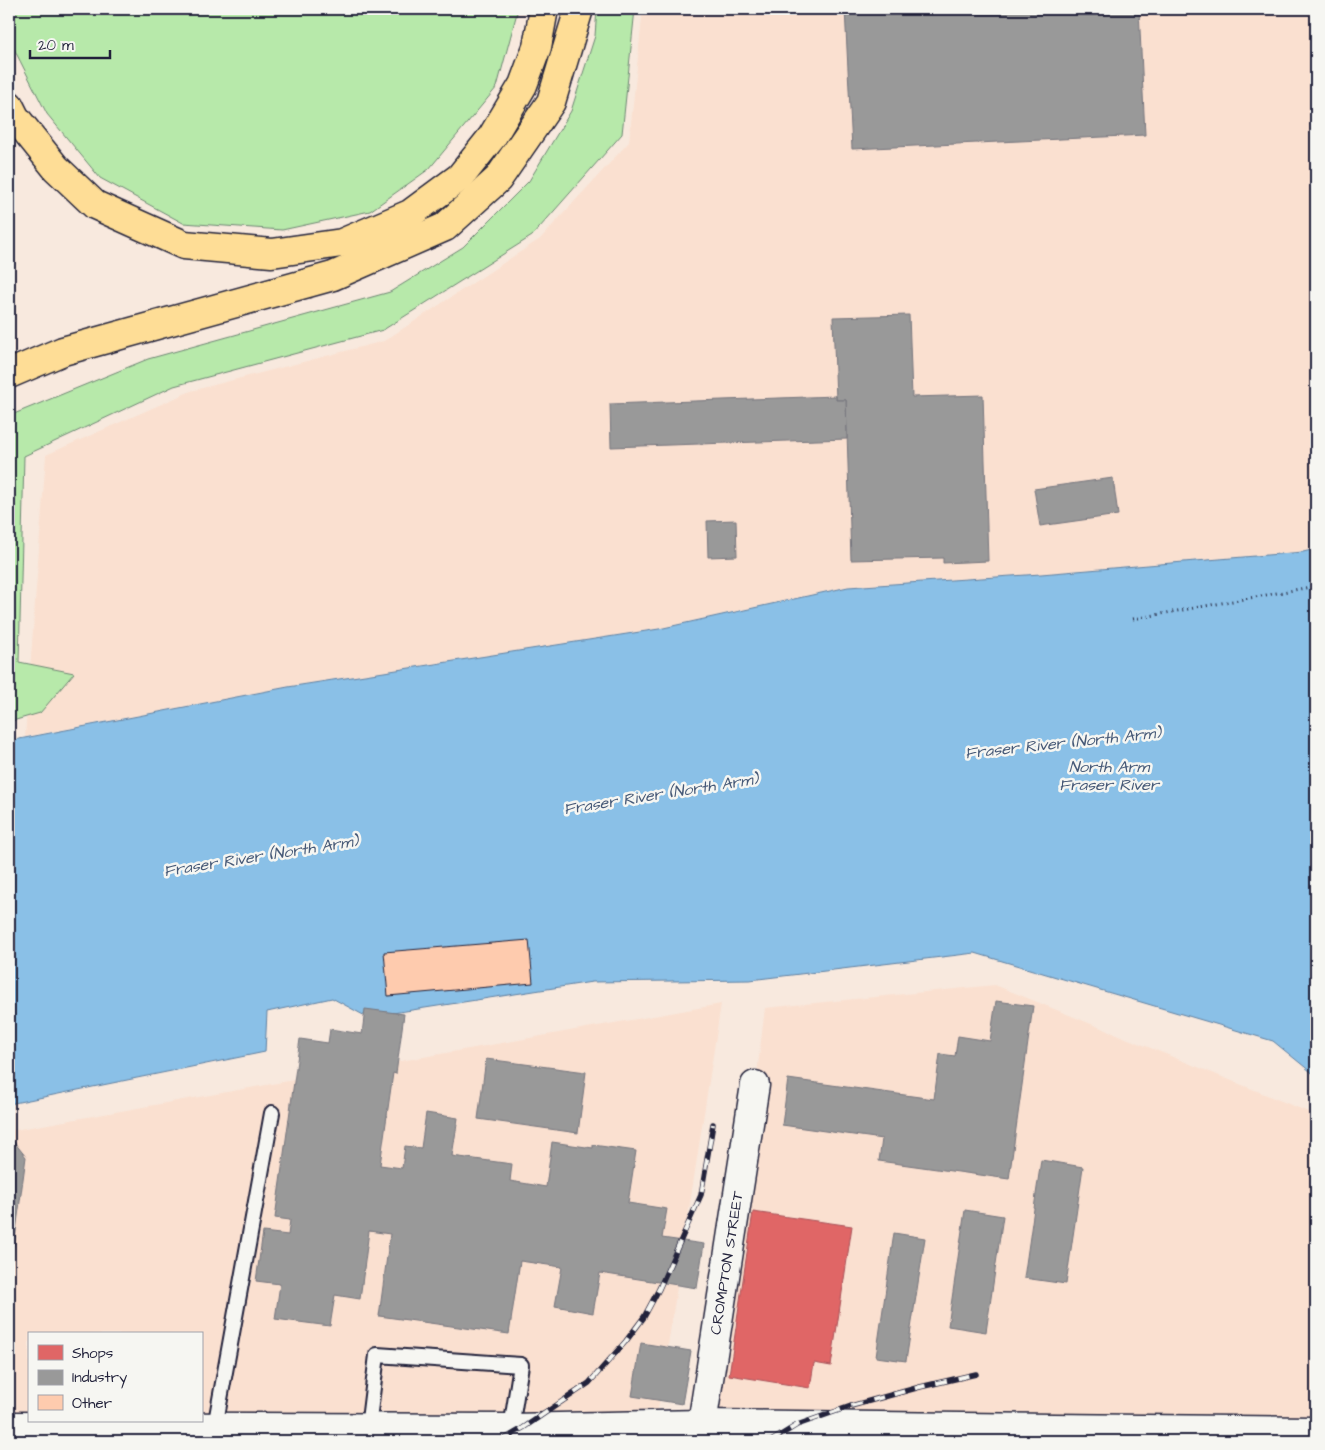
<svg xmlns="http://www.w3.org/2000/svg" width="1325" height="1450" font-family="'Architects Daughter',sans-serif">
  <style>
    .built { fill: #fae0d0; fill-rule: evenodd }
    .green { fill: #b7e9aa; stroke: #6c8672 }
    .water { fill: #8ac0e7; stroke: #6081a2 }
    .shops { fill: #e06666; stroke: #a75259 }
    .industry { fill: #999; stroke: #75757d }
    .building { fill: #fecbae; stroke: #22223b }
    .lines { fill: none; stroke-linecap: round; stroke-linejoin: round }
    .service-casing { stroke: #22223b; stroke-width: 18 }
    .minor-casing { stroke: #22223b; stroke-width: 31 }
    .motorway-casing { stroke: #22223b; stroke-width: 31 }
    .path { stroke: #22223b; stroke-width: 3; stroke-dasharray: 1 4; stroke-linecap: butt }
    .service { stroke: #f6f6f2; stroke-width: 14 }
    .minor { stroke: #f6f6f2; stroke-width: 28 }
    .motorway { stroke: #fedd96; stroke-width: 28 }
    .rail-casing { stroke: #22223b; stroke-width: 5.5 }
    .rail { stroke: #f6f6f2; stroke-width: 4; stroke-dasharray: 11; stroke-linecap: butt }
    .labels { text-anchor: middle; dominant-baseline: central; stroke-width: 5; stroke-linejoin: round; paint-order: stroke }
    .street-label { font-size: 15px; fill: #22223b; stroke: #f6f6f2 }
    .water-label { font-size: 16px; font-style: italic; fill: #465977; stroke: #f6f6f2 }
  </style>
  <rect width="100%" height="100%" fill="#f8e9de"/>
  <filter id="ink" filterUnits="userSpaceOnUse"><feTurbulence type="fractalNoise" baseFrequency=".02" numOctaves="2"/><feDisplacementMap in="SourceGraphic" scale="10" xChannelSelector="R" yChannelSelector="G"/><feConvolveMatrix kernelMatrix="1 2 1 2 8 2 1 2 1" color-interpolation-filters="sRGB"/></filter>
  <g filter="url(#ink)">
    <g class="built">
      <path d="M643,9H1316V549L1303,552L1041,574L848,587L659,629L288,687L25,737L46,455L191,391L384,341L540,239L629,142Z"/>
      <path d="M995,985L1316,1115V1428L716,1413L765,1008Z"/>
      <path d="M721,1004L657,1416L639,1441H9V1131ZM29,1334H201V1421H29Z"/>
    </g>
    <g class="green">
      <path d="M9,9H518L497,87L429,169L370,211L282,230L183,223L100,178L47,114L12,45Z"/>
      <path d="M597,9H635L622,134L532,236L383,330L174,386L24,456L19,662L74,673L40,713L9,722V416L148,359L390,292L463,247L529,181L571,111L595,36Z"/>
    </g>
    <path class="water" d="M1316,549V1076L1273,1041L975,953L750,980L592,982L367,1017L332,998L267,1012L265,1052L9,1104V741L288,687L659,629L848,587L1041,574L1303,552Z"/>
    <path class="shops" d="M753,1212L852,1226L831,1366L814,1363L810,1388L729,1375Z"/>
    <g class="industry">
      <path d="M845,9H1139L1145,135L852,149Z"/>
      <path d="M909,315L912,397L983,395L988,561L943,563V558L851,560L846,400H836L833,317Z"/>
      <path d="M836,396V400H846L847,439L611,447L610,404Z"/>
      <path d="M1113,478L1118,515L1040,526L1034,489Z"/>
      <path d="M736,520L737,556L708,557L707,521Z"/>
      <path d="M996,1001L1033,1006L1009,1179L879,1161L882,1139L782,1125L788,1079L934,1099L940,1054L955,1056L958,1036L990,1041Z"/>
      <path d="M365,1009L404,1014L396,1074L393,1073L380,1165L402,1168L405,1146L421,1148L426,1113L458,1118L452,1156L512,1164L510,1181L546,1187L552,1142L593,1148V1145L636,1151L628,1203L667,1209L662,1238L704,1244L697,1288L600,1273L593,1313L555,1306L562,1267L520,1261L509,1334L379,1316L390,1234L369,1231L360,1299L335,1295L330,1326L275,1319L280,1284L256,1281L263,1232L288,1235L290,1220L275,1218L300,1039L328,1043L330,1029L362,1034Z"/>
      <path d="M486,1059L586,1072L578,1133L478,1119Z"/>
      <path d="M10,1137L26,1157L9,1283V1138Z"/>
      <path d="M1041,1160L1083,1167L1066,1284L1024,1278Z"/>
      <path d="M965,1210L1003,1216L986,1332L948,1326Z"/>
      <path d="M894,1233L925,1238L906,1361L876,1357Z"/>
      <path d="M641,1343L691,1351L682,1404L632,1396Z"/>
    </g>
    <path class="building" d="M529,940L533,983L388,996L384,952Z"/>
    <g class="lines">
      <defs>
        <g id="service">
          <path d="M215,1427L272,1113"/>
          <path d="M368,1428L377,1355L521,1365L511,1428"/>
        </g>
        <g id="minor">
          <path d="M9,1426L511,1428L702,1424L1316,1431"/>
          <path d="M697,1441L702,1424L755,1085"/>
        </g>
        <g id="motorway">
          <path d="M9,105L15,117L56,168L95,205L184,245L272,253L342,243L410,214L460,177L492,137L523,85L537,47L544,9"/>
          <path d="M9,374L63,351L333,276L445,227L498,179L551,102L579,9"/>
        </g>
      </defs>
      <use href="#service" class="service-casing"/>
      <use href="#minor" class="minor-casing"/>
      <use href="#motorway" class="motorway-casing"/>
      <g class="path">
        <path d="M9,57L10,63H9"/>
        <path d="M1133,619L1316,586"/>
      </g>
      <use href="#service" class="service"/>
      <use href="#minor" class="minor"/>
      <use href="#motorway" class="motorway"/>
      <defs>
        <g id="rail">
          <path d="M501,1441L523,1428L589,1383L626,1341L644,1317L659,1289L701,1195L713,1124"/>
          <path d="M771,1441L797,1425L851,1406L920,1387L976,1374"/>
        </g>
      </defs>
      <use href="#rail" class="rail-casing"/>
      <use href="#rail" class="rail"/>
    </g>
  </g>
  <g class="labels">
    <g class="street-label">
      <text transform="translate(727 1263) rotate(-81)">CROMPTON STREET</text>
    </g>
    <g class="water-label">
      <text transform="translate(1063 743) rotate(-6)">Fraser River (North Arm)</text>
      <text x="1109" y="767">North Arm<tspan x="1109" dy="18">Fraser River</tspan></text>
      <text transform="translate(661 794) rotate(-9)">Fraser River (North Arm)</text>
      <text transform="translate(261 856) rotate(-9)">Fraser River (North Arm)</text>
    </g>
  </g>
  <rect width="1325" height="1450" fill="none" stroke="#f6f6f2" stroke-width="30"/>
  <rect x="15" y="15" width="1295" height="1420" fill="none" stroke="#22223b" stroke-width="2" filter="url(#ink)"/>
  <rect x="28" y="1332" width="175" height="90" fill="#f6f6f2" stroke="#a1a1a9"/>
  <rect x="38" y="1345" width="25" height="15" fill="#e06666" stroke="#a1a1a9"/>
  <text x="72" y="1358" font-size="15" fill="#22223b">Shops</text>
  <rect x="38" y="1370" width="25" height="15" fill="#999999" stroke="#a1a1a9"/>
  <text x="72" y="1382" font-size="15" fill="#22223b">Industry</text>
  <rect x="38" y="1395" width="25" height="15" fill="#fecbae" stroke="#a1a1a9"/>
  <text x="72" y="1408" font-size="15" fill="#22223b">Other</text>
  <path d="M30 50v8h80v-8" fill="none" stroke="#22223b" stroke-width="2.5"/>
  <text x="38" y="50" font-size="15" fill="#22223b" stroke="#f6f6f2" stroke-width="4" paint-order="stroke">20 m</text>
</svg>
